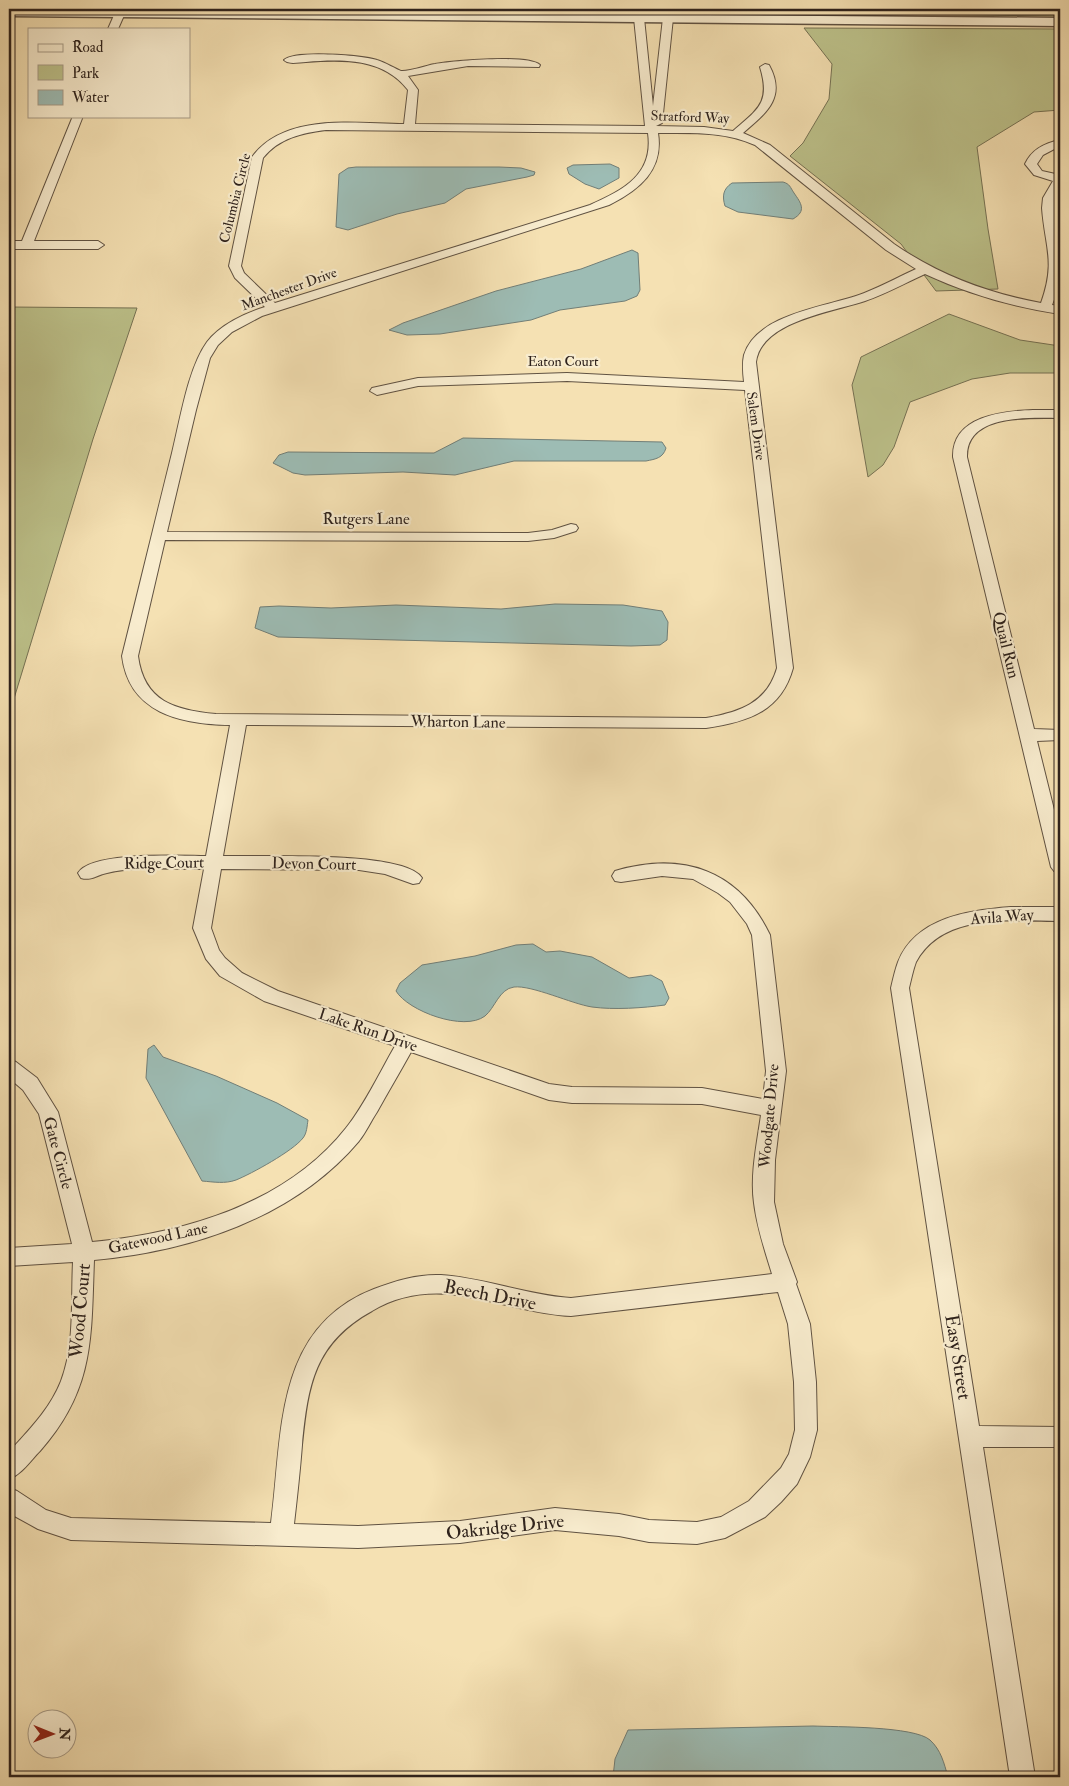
<svg xmlns="http://www.w3.org/2000/svg" width="1069" height="1786" font-family="'IM FELL Double Pica',serif">
  <style>
    .green { fill: #bdc28b; stroke: #767254 }
    .water { fill: #9dbcb4; stroke: #717e77 }
    .lines { fill: none; stroke-linecap: round; stroke-linejoin: round }
    .minor-casing { stroke: #605242; stroke-width: 2 }
    .tertiary-casing { stroke: #605242; stroke-width: 3 }
    .minor { fill: #f8ecce; fill-rule: evenodd }
    .tertiary { fill: #f8ecce; fill-rule: evenodd }
    .labels { text-anchor: middle; dominant-baseline: central; stroke-width: 4.5; stroke-linejoin: round; paint-order: stroke }
    .far-street-label { font-size: 14px; fill: #2e221c; stroke: #f8ecce }
    .street-label { font-size: 16px; fill: #2e221c; stroke: #f8ecce }
    .near-street-label { font-size: 19px; fill: #2e221c; stroke: #f8ecce }
  </style>
  <rect width="100%" height="100%" fill="#f5e1b3"/>
  <filter id="stains"><feTurbulence type="fractalNoise" baseFrequency=".004" numOctaves="4"/><feColorMatrix values="0 0 0 0 .2 0 0 0 0 .09 0 0 0 0 .02 0 0 0 .5 -.17"/></filter>
  <radialGradient id="worn" r=".72"><stop offset=".6" stop-color="#630" stop-opacity="0"/><stop offset="1" stop-color="#630" stop-opacity=".3"/></radialGradient>
  <g class="green">
    <path d="M772,9H1060V16L772,13Z"/>
    <path d="M804,28L1060,29V110L1034,112L977,147L988,229L998,289L936,291L901,244L790,156L803,143L829,99L832,64Z"/>
    <path d="M9,307L137,308L93,439L9,715Z"/>
    <path d="M949,314L1020,340L1060,346V373H1010L972,379L910,402L894,447L883,465L868,477L852,385L861,357Z"/>
  </g>
  <g class="water">
    <path d="M610,164L619,168V178L599,189L585,184L569,174L567,168L573,165Z"/>
    <path d="M356,167H499L521,168L535,172L534,175L527,177L466,189L445,203L397,214L348,230L336,227L339,174L348,168Z"/>
    <path d="M783,182C790,184 790,187 794,193C801,203 807,211 793,219L738,212L725,206C722,196 723,189 732,183Z"/>
    <path d="M632,250L638,253L640,290L637,296L625,301L560,310L531,320L440,334L407,335L389,330L403,323L496,291L581,269Z"/>
    <path d="M463,438L662,442L666,448C663,458 656,459 646,461H514L455,475L403,472L305,475L293,473L273,463L279,455L288,452L434,453Z"/>
    <path d="M555,604L623,605L662,611L668,622L667,640L660,645L631,646L278,637L255,628L260,607L279,606L331,608L396,605L501,609Z"/>
    <path d="M533,944L546,952L560,951L592,957L629,978L651,975L662,981L669,998L665,1005C643,1008 614,1010 592,1007C572,1004 532,985 514,987C499,989 495,1008 485,1016C464,1032 408,1011 396,991L400,983L422,965L475,956L516,945Z"/>
    <path d="M154,1045L163,1057L216,1076L277,1103L308,1120C307,1126 307,1133 303,1138C293,1151 251,1174 236,1180C225,1184 214,1182 202,1181L146,1078L148,1049Z"/>
    <path d="M813,1726C836,1727 914,1726 930,1740C941,1750 944,1763 948,1777H613L615,1759L628,1730Z"/>
  </g>
  <g class="lines">
    <defs>
      <g id="minor">
        <path d="M120,10L125,13L118,29H108L115,13Z"/>
        <path d="M639,15L644,18L653,106L663,18L668,15L673,18L662,123L656,126L704,127L733,131C758,109 771,103 760,67L765,64L769,65C787,98 766,113 743,133L770,145L894,244C939,275 987,293 1041,303C1056,261 1045,248 1042,208L1043,198L1053,181L1034,175L1025,164C1032,149 1045,143 1060,140V146L1043,155L1037,164L1042,171L1060,175C1060,187 1054,196 1054,209C1054,221 1059,232 1060,243C1063,265 1060,285 1052,305L1060,306V314C1014,307 968,294 925,274C905,283 886,294 865,301C833,312 761,321 756,362L793,668C781,712 747,722 706,728L246,725L223,856C257,857 406,850 422,878L419,883L413,884L385,874L359,870L221,869L211,928L219,950L225,958L242,973L278,991L549,1084L572,1087L702,1088L763,1099L766,1071L752,935L747,924L730,902L718,893L693,879L662,876L621,882L615,881L612,876L615,871C683,851 739,870 770,935L786,1071L775,1160L774,1202L783,1244L797,1282L796,1284L810,1324L816,1382L817,1430L810,1457L797,1484L781,1502L765,1517L725,1538L697,1544L649,1542L619,1536L555,1530L460,1543L358,1548L71,1540L38,1529L9,1513V1488L17,1491L46,1510L71,1518L271,1523C283,1435 273,1328 374,1289C395,1281 417,1274 441,1275C485,1278 527,1295 571,1298L772,1274C765,1251 757,1228 754,1203C750,1175 757,1143 761,1115L702,1104L572,1103L549,1100L411,1052C400,1072 388,1092 377,1112C371,1121 366,1132 359,1141C294,1218 191,1251 94,1260C91,1337 95,1389 40,1451C30,1461 22,1474 9,1479V1452C29,1430 50,1409 61,1381C75,1345 71,1300 73,1262L9,1266V1248L72,1244L39,1114L23,1090L9,1078V1059L16,1062L37,1078L58,1112L92,1242C184,1233 286,1204 346,1128C364,1106 380,1072 395,1046L264,1001L220,976L206,959L193,928L204,869C172,869 138,866 107,873C97,875 91,881 81,878L78,873C91,851 181,856 206,856L230,725C180,724 129,713 122,656C139,588 155,521 172,453C180,421 188,368 207,342C220,325 245,313 265,307L235,278L229,266L252,157C285,112 356,124 404,124L408,90C383,58 343,59 306,62C299,62 289,65 284,60C294,50 362,55 377,60C384,62 398,70 401,71C408,72 428,65 435,64C453,61 528,54 540,65L539,67L468,66L408,76L418,90L415,124L645,126L634,18ZM326,130L648,133C654,175 623,190 590,205L275,303L244,273L241,266L263,158C279,138 302,133 326,130ZM658,133C691,133 724,131 755,145L886,250L916,269C896,278 877,289 856,296C823,307 756,315 744,355C742,364 743,373 744,382L567,373L418,378L372,388L370,391L377,395L418,386L567,381L745,390L777,668C767,703 740,712 706,718L216,714C175,710 144,702 138,656L165,540L528,541L554,538L576,531L578,528L576,525L571,524L552,530L528,533L167,532L196,410L210,358L218,345L232,332L262,316L609,205C639,190 664,170 658,133ZM778,1292L788,1324L794,1382L795,1430L789,1454L781,1468L749,1501L721,1517L697,1522L649,1520L619,1514L555,1508L460,1521L358,1526L294,1524C297,1498 300,1471 302,1445C308,1385 314,1343 372,1311C395,1297 422,1292 448,1294C490,1298 529,1314 571,1316Z"/>
        <path d="M73,116H83L34,241H98L104,245L98,249H9V241H22Z"/>
        <path d="M1033,410H1060V418C1031,418 966,413 967,457L1034,729L1060,730V740L1037,741L1060,834V873L1054,871L1051,867L953,457C952,416 1003,411 1033,410Z"/>
        <path d="M1011,907H1060V921C1013,921 943,912 916,962C913,970 911,980 909,988L979,1426L1060,1427V1447H983L1035,1777H1010L891,988C893,979 895,970 898,962C916,917 970,910 1011,907Z"/>
      </g>
      <path id="tertiary" d="M9,9L1060,18V26L9,16Z"/>
    </defs>
    <use href="#minor" class="minor-casing"/>
    <use href="#tertiary" class="tertiary-casing"/>
    <use href="#minor" class="minor"/>
    <use href="#tertiary" class="tertiary"/>
  </g>
  <g class="labels">
    <g class="far-street-label">
      <text transform="translate(690 117) rotate(2)">Stratford Way</text>
      <text transform="translate(235 198) rotate(-76)">Columbia Circle</text>
      <text transform="translate(289 289) rotate(-20)">Manchester Drive</text>
      <text x="563" y="361">Eaton Court</text>
      <text transform="translate(756 426) rotate(82)">Salem Drive</text>
    </g>
    <g class="street-label">
      <text x="366" y="519">Rutgers Lane</text>
      <text transform="translate(1006 645) rotate(76)">Quail Run</text>
      <text transform="translate(458 722) rotate(1)">Wharton Lane</text>
      <text transform="translate(164 863) rotate(-1)">Ridge Court</text>
      <text transform="translate(314 864) rotate(1)">Devon Court</text>
      <text transform="translate(1002 917) rotate(-4)">Avila Way</text>
      <text transform="translate(368 1030) rotate(19)">Lake Run Drive</text>
      <text transform="translate(769 1116) rotate(-85)">Woodgate Drive</text>
      <text transform="translate(58 1153) rotate(75)">Gate Circle</text>
      <text transform="translate(158 1238) rotate(-12)">Gatewood Lane</text>
    </g>
    <g class="near-street-label">
      <text transform="translate(490 1295) rotate(11)">Beech Drive</text>
      <text transform="translate(80 1311) rotate(-85)">Wood Court</text>
      <text transform="translate(958 1357) rotate(81)">Easy Street</text>
      <text transform="translate(505 1527) rotate(-6)">Oakridge Drive</text>
    </g>
  </g>
  <rect width="1069" height="1786" fill="none" stroke="#f5e1b3" stroke-width="30"/>
  <rect x="10" y="10" width="1049" height="1766" fill="none" stroke="#2e221c" stroke-width="2.5"/>
  <rect x="15" y="15" width="1039" height="1756" fill="none" stroke="#2e221c"/>
  <rect x="28" y="28" width="162" height="90" fill="#f8ecce" stroke="#a79b87"/>
  <rect x="38" y="44" width="25" height="8" fill="#f8ecce" stroke="#a79b87"/>
  <text x="72" y="52" font-size="15" fill="#2e221c">Road</text>
  <rect x="38" y="65" width="25" height="15" fill="#bdc28b" stroke="#a79b87"/>
  <text x="72" y="78" font-size="15" fill="#2e221c">Park</text>
  <rect x="38" y="90" width="25" height="15" fill="#9dbcb4" stroke="#a79b87"/>
  <text x="72" y="102" font-size="15" fill="#2e221c">Water</text>
  <g transform="translate(52 1734) rotate(91)"><circle r="24" fill="#f8ecce" stroke="#a79b87"/>
  <path d="M0-4L9 19L0 12L-9 19Z" fill="#8f2418"/>
  <text y="-8" font-size="14" font-weight="bold" text-anchor="middle" fill="#2e221c">N</text>
  </g>
  <rect width="100%" height="100%" filter="url(#stains)"/>
  <rect width="100%" height="100%" fill="url(#worn)"/>
</svg>
